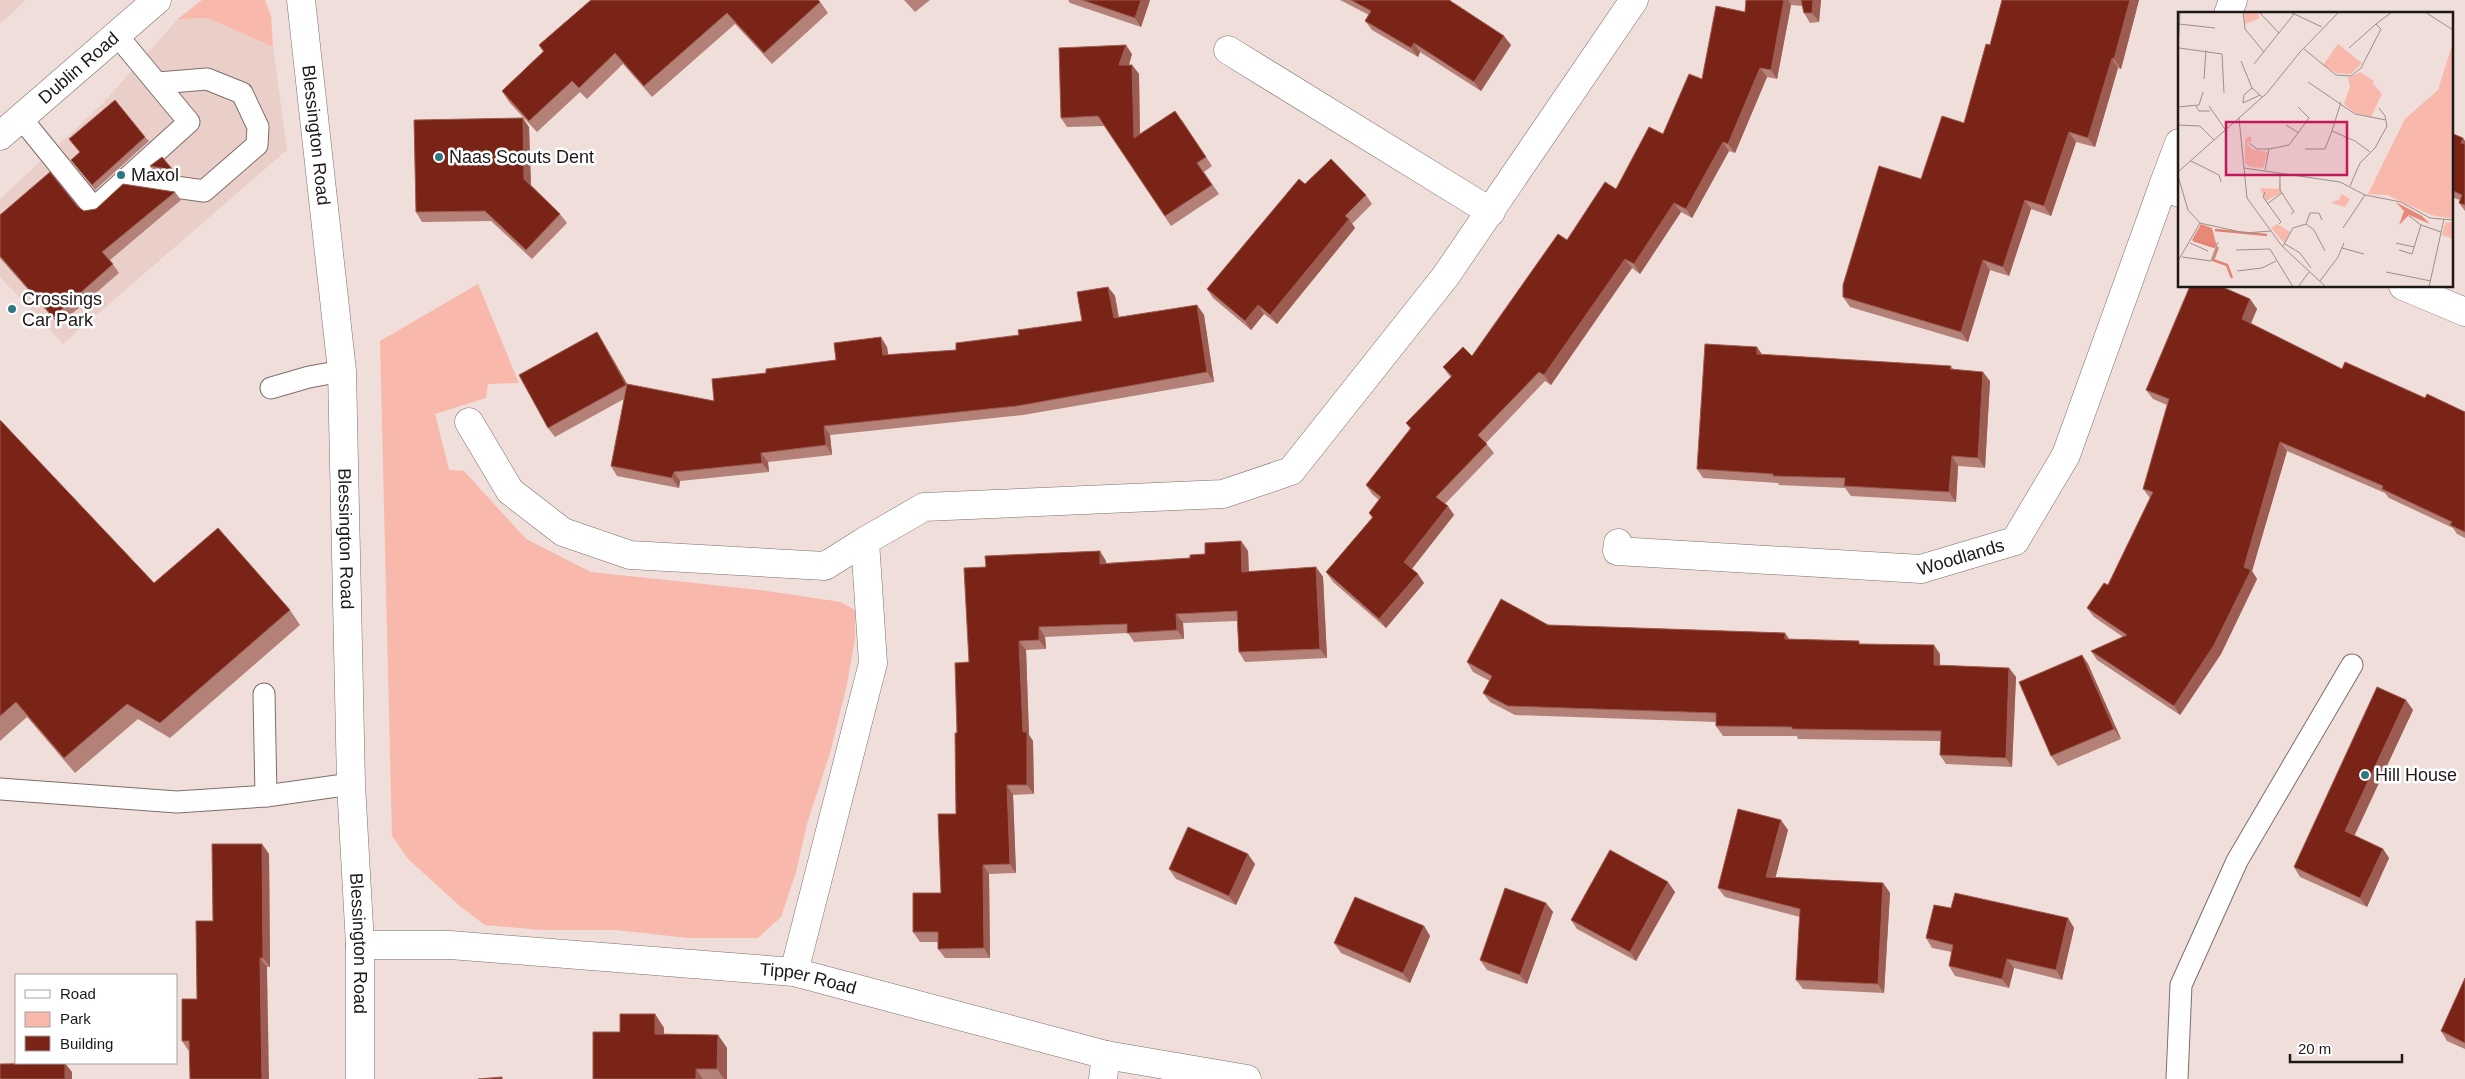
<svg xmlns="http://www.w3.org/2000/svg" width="2465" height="1079" font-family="Helvetica,sans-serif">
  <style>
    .built { fill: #eacfc9 }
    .green { fill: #f8b8ab }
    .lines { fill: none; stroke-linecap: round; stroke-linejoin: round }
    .lane-casing { stroke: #7e6e6a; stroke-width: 23 }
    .street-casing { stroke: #7e6e6a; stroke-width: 29 }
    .secondary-casing { stroke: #7e6e6a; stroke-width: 29 }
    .lane { stroke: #fff; stroke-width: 21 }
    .street { stroke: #fff; stroke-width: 28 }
    .secondary { stroke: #fff; stroke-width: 28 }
    .wall { fill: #b48178 }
    .shaded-wall { fill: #9d5c52 }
    .building { fill: #792417; stroke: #9d5c52 }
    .poi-dot { fill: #307683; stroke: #fff; stroke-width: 2 }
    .labels { text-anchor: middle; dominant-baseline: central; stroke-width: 5; stroke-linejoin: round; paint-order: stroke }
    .street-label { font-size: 18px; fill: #1e1817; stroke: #fff }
    .poi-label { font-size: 18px; fill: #1e1817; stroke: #fff; text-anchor: start }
    .inset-river { fill: none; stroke: #e08270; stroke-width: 2.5 }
    .inset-road { fill: none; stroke: #9c8f8c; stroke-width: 1 }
    .view { fill: #c2185b; fill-opacity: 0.15; stroke: #c2185b; stroke-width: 2.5 }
    .inset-edge { fill: none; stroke: #1e1817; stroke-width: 2.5 }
  </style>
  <rect width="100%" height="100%" fill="#f0deda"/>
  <g class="built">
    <path d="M0,0H26L0,24Z"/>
    <path d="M208,18L273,47L287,150L63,344L0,277V199L103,103L178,19Z"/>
  </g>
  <g class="green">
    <path d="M202,0H265L271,16L273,47L208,18L178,19Z"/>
    <path d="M478,284L519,383L488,384L486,398L435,414L449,470L464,471L526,539L591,572L760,590L841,602L855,610V639L847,684L830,753L807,824L796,872L781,917L758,938H688L616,930H540L485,925L461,907L408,859L392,836L380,341Z"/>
  </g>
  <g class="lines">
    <defs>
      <g id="lane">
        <path d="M21,118L94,208L189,122L116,34"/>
        <path d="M125,180L204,191L257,145L258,127L242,93L207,79L158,83"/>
        <path d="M271,388L309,377L342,371"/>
        <path d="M264,694L266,796L351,784"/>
        <path d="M0,789L177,802L266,796"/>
        <path d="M2177,1079L2181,985L2237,861L2352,665"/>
      </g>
      <g id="street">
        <path d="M2228,14L2233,0"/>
        <path d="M1228,50L1491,212"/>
        <path d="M2163,186L2179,143"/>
        <path d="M2403,286L2465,312"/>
        <path d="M469,422L510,491L563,532L630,555L825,566L865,541"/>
        <path id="s1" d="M1618,543L1617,551L1921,569L2015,541L2066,455L2163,186L2179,193"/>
        <path d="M794,972L873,663L865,541L924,507L1223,494L1291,471L1445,277L1634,0"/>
        <path d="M1103,1079L1106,1055"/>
      </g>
      <g id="secondary">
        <path id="s2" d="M301,0L342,371L351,784L360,945V1079"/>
        <path id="s3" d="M0,136L157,0"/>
        <path id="s4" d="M360,945H450L794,972L1106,1055L1247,1079"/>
      </g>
    </defs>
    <use href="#lane" class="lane-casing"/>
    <use href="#street" class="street-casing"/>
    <use href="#secondary" class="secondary-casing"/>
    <use href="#lane" class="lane"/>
    <use href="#street" class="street"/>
    <use href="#secondary" class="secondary"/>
  </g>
  <g class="wall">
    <path d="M591,0H819L828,13L772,64L735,24L652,97L623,64L587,99L580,92L537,132L509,102L502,91L543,52L539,45Z"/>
    <path d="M904,0H930L915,12Z"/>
    <path d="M1068,0H1150L1141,27L1070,3Z"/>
    <path d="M1340,0H1451L1450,1L1511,45L1481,91L1420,52L1418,57L1372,30L1365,21L1369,15Z"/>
    <path d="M1746,0H1821L1819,22L1810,23L1804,13L1802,6L1791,5L1777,79L1767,77L1735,153L1729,151L1692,218L1681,212L1640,274L1632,268L1551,385L1545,381L1486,443L1494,453L1445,504L1454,515L1412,569L1424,583L1386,628L1333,582L1326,572L1372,518L1369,513L1379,500L1372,494L1366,485L1410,429L1406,423L1451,378L1443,367L1472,356L1567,240L1616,189L1663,134L1702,79L1745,12Z"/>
    <path d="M2139,0L2121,69L2118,68L2095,147L2076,142L2051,216L2031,209L2009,276L1990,270L1968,342L1850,307L1843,297L1921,179L1964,123L1990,45Z"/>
    <path d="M1132,54L1129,65H1132L1139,74L1140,134L1182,120L1212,166L1204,172L1219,194L1171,226L1104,126L1067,127L1061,118Z"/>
    <path d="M529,127L531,185L560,214L567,223L532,259L491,221L422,222L416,212Z"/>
    <path d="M2451,133L2465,141V211L2459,203L2460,200L2451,197Z"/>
    <path d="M145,137L149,141L95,190L71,160L80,153L69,139Z"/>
    <path d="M150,166L173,170L177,175L153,171Z"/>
    <path d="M1305,184L1366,195L1372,204L1352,224L1355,228L1277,324L1264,314L1251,330L1213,298L1207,289Z"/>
    <path d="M175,192L181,200L110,260L119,273L59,325L0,258V215L78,207L84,211Z"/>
    <path d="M1108,287L1115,296L1119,317L1197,305L1204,315L1214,382L1023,415L830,435L832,455L768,462L769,472L680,481L679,488L617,476L611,466L624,399L555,437L548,428L597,332L603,342L627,384L714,401L766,373L836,360L887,347L888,355L956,350L1082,321Z"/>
    <path d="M2250,299L2257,309L2251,324L2342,369L2465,412V538L2457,534L2453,528L2389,498L2385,493L2287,451L2252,571L2257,579L2221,654L2180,715L2097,660L2091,651L2123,637L2094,617L2087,608L2108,585L2150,498L2143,489L2167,405L2153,399L2146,390Z"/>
    <path d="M1762,355L1951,366L1954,370L1990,381L1985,468L1958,466L1956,502L1851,496L1845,488L1779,485L1778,483L1703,478L1697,469Z"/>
    <path d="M0,420L154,583L290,610L300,625L170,738L138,719L75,773L27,717L0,741Z"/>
    <path d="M1241,541L1248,551L1249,572L1316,567L1323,577L1327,658L1245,662L1239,652L1237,621L1183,623L1184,639L1134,642L1128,633L1045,637L1046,649L1026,650L1029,735L1033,741L1034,794L1013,795L1016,873L989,874L990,958H945L938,949V942H920L913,932L941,893L956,814L957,733L969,662L986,567L1106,561V563L1190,558L1205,554Z"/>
    <path d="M1548,625L1785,633L1789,639L1861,644L1940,654V665L2009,668L2016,677L2012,767L1946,764L1940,755V741L1798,739L1797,736H1723L1716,726V722L1515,715L1490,702L1483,693L1490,681L1473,672L1467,662Z"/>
    <path d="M2082,655L2088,664L2121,739L2058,766L2051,756Z"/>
    <path d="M2413,710L2354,835L2383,849L2389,858L2367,907L2300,877L2294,867Z"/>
    <path d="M1788,830L1775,878L1883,883L1890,893L1884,993L1803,989L1796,980L1800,917L1725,897L1718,888Z"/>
    <path d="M262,844L269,854L270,967H267L189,1050H188L182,1041L197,999L213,921Z"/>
    <path d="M1255,864L1236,905L1176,879L1169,869Z"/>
    <path d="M1675,892L1636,961L1577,929L1571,920Z"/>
    <path d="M1546,903L1553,912L1527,984L1487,970L1480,960Z"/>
    <path d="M1951,908L2068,918L2074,928L2062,980L2014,968L2009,988L1955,976L1949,966L1952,952L1932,948L1926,938Z"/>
    <path d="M1424,926L1430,936L1410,983L1341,953L1334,943Z"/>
    <path d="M2465,978V1049L2447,1041L2441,1031Z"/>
    <path d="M655,1014L664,1028V1034L718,1035L727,1048V1079H593L620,1032Z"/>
  </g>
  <g class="shaded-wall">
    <path d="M1141,0H1150L1141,27L1135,18Z"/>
    <path d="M1784,0H1788L1791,5L1777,79L1771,70Z"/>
    <path d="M1813,0H1821L1819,22L1812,13Z"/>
    <path d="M2130,0H2139L2121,69L2114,59Z"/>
    <path d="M1504,36L1511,45L1481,91L1474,82Z"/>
    <path d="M1414,43L1420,52L1418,57L1411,48Z"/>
    <path d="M1126,45L1132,54L1126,74L1119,65Z"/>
    <path d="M2112,58L2118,68L2095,147L2088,138Z"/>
    <path d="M1132,65L1139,74L1140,148L1134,138Z"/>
    <path d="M1760,68L1767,77L1735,153L1728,144Z"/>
    <path d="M523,118L529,127L531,188L524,179Z"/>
    <path d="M2069,132L2076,142L2051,216L2044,206Z"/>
    <path d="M2463,138L2465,141V148L2461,143Z"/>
    <path d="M1723,142L1729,151L1692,218L1686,209Z"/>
    <path d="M2025,200L2031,209L2009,276L2003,267Z"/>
    <path d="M1674,203L1681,212L1640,274L1634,264Z"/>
    <path d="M1349,219L1355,228L1277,324L1270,315Z"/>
    <path d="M1625,259L1632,268L1551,385L1544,375Z"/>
    <path d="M1983,260L1990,270L1968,342L1961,332Z"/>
    <path d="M1108,287L1115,296L1120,327L1114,318Z"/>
    <path d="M2250,299L2257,309L2248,329L2242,319Z"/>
    <path d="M1197,305L1204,315L1214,382L1207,372Z"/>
    <path d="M1258,305L1264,314L1251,330L1245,321Z"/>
    <path d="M597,332L603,342L633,394L626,385Z"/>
    <path d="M881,337L887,347L890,365L883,355Z"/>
    <path d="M1757,347L1764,357L1757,354Z"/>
    <path d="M1983,372L1990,381L1985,468L1978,458Z"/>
    <path d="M824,426L830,435L832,455L826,445Z"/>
    <path d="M2280,442L2287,451L2252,571L2257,579L2221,654L2180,715L2174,706L2244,567Z"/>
    <path d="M761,453L768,462L769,472L762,463Z"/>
    <path d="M1952,456L1958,466L1956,502L1949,492Z"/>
    <path d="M674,472L680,481L679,488L672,478Z"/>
    <path d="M1448,506L1454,515L1410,571L1404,562Z"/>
    <path d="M1241,541L1248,551L1249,581L1242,572Z"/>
    <path d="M1100,551L1106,561L1107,573L1100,564Z"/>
    <path d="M1316,567L1323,577L1327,658L1320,649Z"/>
    <path d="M1418,574L1424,583L1386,628L1379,619Z"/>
    <path d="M1176,614L1183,623L1184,639L1177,630Z"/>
    <path d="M1039,627L1045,637L1046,649L1039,640Z"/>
    <path d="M1785,633L1791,642L1785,639Z"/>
    <path d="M1019,641L1026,650L1029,735L1033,741L1034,794L1027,785L1023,732Z"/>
    <path d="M1934,645L1940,654V674L1934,665Z"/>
    <path d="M2082,655L2088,664L2121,739L2114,729Z"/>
    <path d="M2009,668L2016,677L2012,767L2006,758Z"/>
    <path d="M2406,700L2413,710L2352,841L2345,831Z"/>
    <path d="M1007,785L1013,795L1016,873L1010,864Z"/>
    <path d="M1781,820L1788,830L1773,887L1766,877Z"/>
    <path d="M262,844L269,854L270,967L263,958Z"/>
    <path d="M2383,849L2389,858L2367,907L2360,898Z"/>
    <path d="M1248,854L1255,864L1236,905L1229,896Z"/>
    <path d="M983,865L989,874L990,958L984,948Z"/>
    <path d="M1668,882L1675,892L1636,961L1630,952Z"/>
    <path d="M1883,883L1890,893L1884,993L1878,984Z"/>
    <path d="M1546,903L1553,912L1527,984L1520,975Z"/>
    <path d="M2068,918L2074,928L2062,980L2056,970Z"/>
    <path d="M1424,926L1430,936L1410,983L1403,973Z"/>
    <path d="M260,958L267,967L269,1079H262Z"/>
    <path d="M2007,959L2014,968L2009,988L2002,979Z"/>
    <path d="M655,1014L664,1028V1048L655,1034Z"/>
    <path d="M718,1035L727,1048V1079H724L717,1069Z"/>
    <path d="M65,1063L72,1072V1079H65Z"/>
    <path d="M696,1069L703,1079H696Z"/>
  </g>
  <g class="building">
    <path d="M591,0H818L820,2L764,53L727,13L644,86L615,53L579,88L572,81L529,121L502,91L544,51L539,45Z"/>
    <path d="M1082,0H1141L1135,18Z"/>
    <path d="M1351,0H1449L1504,36L1474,82L1414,43L1411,48L1365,21L1371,11Z"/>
    <path d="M1746,0H1784L1771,70L1760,68L1728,144L1723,142L1686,209L1674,203L1634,264L1625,259L1544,375L1539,372L1478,435L1487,444L1436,497L1448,506L1404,562L1418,574L1379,619L1326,572L1373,517L1369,513L1381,497L1366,485L1411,428L1406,423L1452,376L1443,367L1463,347L1472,356L1558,234L1567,240L1605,182L1616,189L1649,127L1663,134L1689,74L1702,79L1716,6L1745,12Z"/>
    <path d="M1801,0H1813L1812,13H1804Z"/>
    <path d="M2002,0H2130L2114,59L2112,58L2088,138L2069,132L2044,206L2025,200L2003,267L1983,260L1961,332L1843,297V285L1879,166L1921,179L1942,116L1964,123L1986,44L1990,45Z"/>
    <path d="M1126,45L1119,65H1132L1134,138L1175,111L1206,157L1197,163L1212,185L1165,216L1098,116L1061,118L1059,48Z"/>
    <path d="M115,100L145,137L92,185L71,160L80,152L69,139Z"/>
    <path d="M523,118L524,179L560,214L526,250L485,211L416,212L414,120Z"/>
    <path d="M2451,133L2463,138L2461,143L2465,144V205L2459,203L2462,195L2451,190Z"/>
    <path d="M162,157L173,170L150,166Z"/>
    <path d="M1331,159L1366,195L1345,216L1349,219L1270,315L1258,305L1245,321L1207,289L1299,179L1305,184Z"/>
    <path d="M50,172L78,207L84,211L96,209L123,184L175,192L102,252L113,264L53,317L0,256V215Z"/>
    <path d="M2190,286H2220L2250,299L2242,319L2342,369L2345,362L2425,398L2427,394L2465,412V532L2450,525L2452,522L2382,489L2383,486L2280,442L2244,567L2251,570L2214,645L2174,706L2091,651L2127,635L2087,608L2104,583L2108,585L2153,492L2143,489L2169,399L2146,390Z"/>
    <path d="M1108,287L1114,318L1197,305L1207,372L1017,406L824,426L826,445L761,453L762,463L674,472L672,478L611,466L627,384L714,401L712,379L766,373V369L836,360L834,343L881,337L883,355L956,350V343L1019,335L1018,330L1082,321L1077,292Z"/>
    <path d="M597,332L626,385L548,428L519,375Z"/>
    <path d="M1705,344L1757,347V354L1951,366L1950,369L1983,372L1978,458L1952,456L1949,492L1844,486L1845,478L1773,476V474L1697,469Z"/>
    <path d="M0,420L154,583L218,528L290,610L160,723L127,704L64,758L16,702L0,716Z"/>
    <path d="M1241,541L1242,572L1316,567L1320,649L1239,652L1237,611L1176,614L1177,630L1127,633V624L1039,627V640L1019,641L1023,732H1027V785H1007L1010,864L983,865L984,948L938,949V932H913V893H941L938,814H956L955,733H957L955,663L969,662L964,568L986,567L985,556L1100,551V564L1190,558V555L1205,554V543Z"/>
    <path d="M1501,599L1548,625L1785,633V639L1859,641V644L1934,645V665L2009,668L2006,758L1940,755L1941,731L1792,729V727L1716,726V713L1508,706L1483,693L1492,676L1467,662Z"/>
    <path d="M2082,655L2114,729L2051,756L2019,682Z"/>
    <path d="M2377,687L2406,700L2345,831L2383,849L2360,898L2294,867Z"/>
    <path d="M1738,809L1781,820L1766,877L1883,883L1878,984L1796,980L1800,909L1718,888Z"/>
    <path d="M1188,827L1248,854L1229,896L1169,869Z"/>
    <path d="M212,844H262L263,958H260L262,1079H190L189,1041H182V999H197L196,921H213Z"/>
    <path d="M1610,850L1668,882L1630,952L1571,920Z"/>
    <path d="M1505,888L1546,903L1520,975L1480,960Z"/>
    <path d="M1955,893L2068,918L2056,970L2007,959L2002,979L1949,966L1953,945L1926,938L1934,905L1951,908Z"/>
    <path d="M1355,897L1424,926L1403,973L1334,943Z"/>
    <path d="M2465,978V1043L2441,1031Z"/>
    <path d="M620,1014H655V1034L718,1035L717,1069H696V1079H593V1032H620Z"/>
    <path d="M65,1063V1079H0V1064Z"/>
    <path d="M502,1077V1079H478Z"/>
  </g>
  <g class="poi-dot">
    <circle cx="439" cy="157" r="5"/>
    <circle cx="121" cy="175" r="5"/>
    <circle cx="12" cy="309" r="5"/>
    <circle cx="2365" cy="775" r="5"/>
  </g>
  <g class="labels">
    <g class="street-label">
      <text stroke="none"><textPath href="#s3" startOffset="104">Dublin Road</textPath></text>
      <text stroke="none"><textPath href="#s2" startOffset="136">Blessington Road</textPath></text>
      <text stroke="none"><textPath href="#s2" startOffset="541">Blessington Road</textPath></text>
      <text stroke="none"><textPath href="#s1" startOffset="354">Woodlands</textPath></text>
      <text stroke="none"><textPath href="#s2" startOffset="946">Blessington Road</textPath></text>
      <text stroke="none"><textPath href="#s4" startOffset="450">Tipper Road</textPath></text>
    </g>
    <g class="poi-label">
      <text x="449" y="157">Naas Scouts Dent</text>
      <text x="131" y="175">Maxol</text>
      <text x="22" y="299">Crossings<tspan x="22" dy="21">Car Park</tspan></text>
      <text x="2375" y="775">Hill House</text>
    </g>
  </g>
  <g transform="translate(2178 12)">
    <rect width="275" height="275" fill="#f0deda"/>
    <path d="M66,0H79L82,6L67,12ZM275,30V207L253,203L209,183L190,182L227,107L260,78ZM160,32L184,51L173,62L158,61L145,53ZM182,60L196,69L195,72L204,82L193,105L177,101L166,92L172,75L170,66ZM72,124L74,129L69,131L74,137L90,140L85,156L72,155L67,151V127ZM101,163L103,181L88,189L82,176L101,177ZM163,182L172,187L167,195L153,191L162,187ZM275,210V227L264,223L267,211ZM99,212L112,220L106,231L93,216Z" fill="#f8b8ab"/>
    <path d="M218,190L244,204L252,212L231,203L221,213L226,199ZM23,212L34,216L39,235L14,228Z" fill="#e88977"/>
    <path class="inset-river" d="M37,218L89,223M15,228L37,235M40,235L35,248L49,253L54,266"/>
    <path class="inset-road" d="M65,0L67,17L86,40M81,0L101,21M112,0L144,15M247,0L275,18M1,12L37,16M198,12L214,0M1,36L44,42L46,81M126,37L158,63L173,64L183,56L203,17L198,12L171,36M0,38L2,0M63,49L74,76L84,85M76,52L116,2M26,67L28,38M130,70L177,102L208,108M74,76L66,83L65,91L82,83M18,94L21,99H32M31,94L47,117M0,95L21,93L25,80M61,106L69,186L104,234L148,275M0,113L22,114L36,128M108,113L121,121M154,119L163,90M71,131L79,137H91M127,137H147L154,119L177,129L192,140M13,149L41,163L43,170M66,156L162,170L187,183L223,190L252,206L275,208M87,158L91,137L111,133L131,106L120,95M0,160L89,81L122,40L161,0M102,162V178L116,200L113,202M0,164L10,198L22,211L67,221L93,219M172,174L182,151L197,136L209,114L207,104L201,96M87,180L85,185L103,210L101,212M89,192L104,181M231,204L243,213L263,220M128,212L132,201H141L144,208M165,216L187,183M12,231L30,239M218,231L236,235M107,232L122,241L133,256M105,234L115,216L128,212L136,218L147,239M164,236L186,242M58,238L92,237L115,275M221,238L234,242L243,213M4,245L33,249L40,230M0,249L22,211M59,259L84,256L98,249M208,260L253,269M142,269L160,245L166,231M120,275L131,260M251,275L266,207"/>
    <path class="view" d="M48,110H169V163H48Z"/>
    <rect width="275" height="275" class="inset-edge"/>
  </g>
  <rect x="15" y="974" width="162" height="90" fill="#ffffff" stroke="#a5a3a2"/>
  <rect x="25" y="990" width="25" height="8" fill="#ffffff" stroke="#a5a3a2"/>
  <text x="60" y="999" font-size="15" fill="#1e1817">Road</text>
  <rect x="25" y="1012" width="25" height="15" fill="#f8b8ab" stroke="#a5a3a2"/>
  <text x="60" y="1024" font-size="15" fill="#1e1817">Park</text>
  <rect x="25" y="1036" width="25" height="15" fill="#792417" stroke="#a5a3a2"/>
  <text x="60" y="1049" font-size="15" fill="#1e1817">Building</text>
  <path d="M2290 1054v8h112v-8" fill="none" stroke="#1e1817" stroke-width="2.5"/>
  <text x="2298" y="1054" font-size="15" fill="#1e1817" stroke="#ffffff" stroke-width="4" paint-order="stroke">20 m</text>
</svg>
